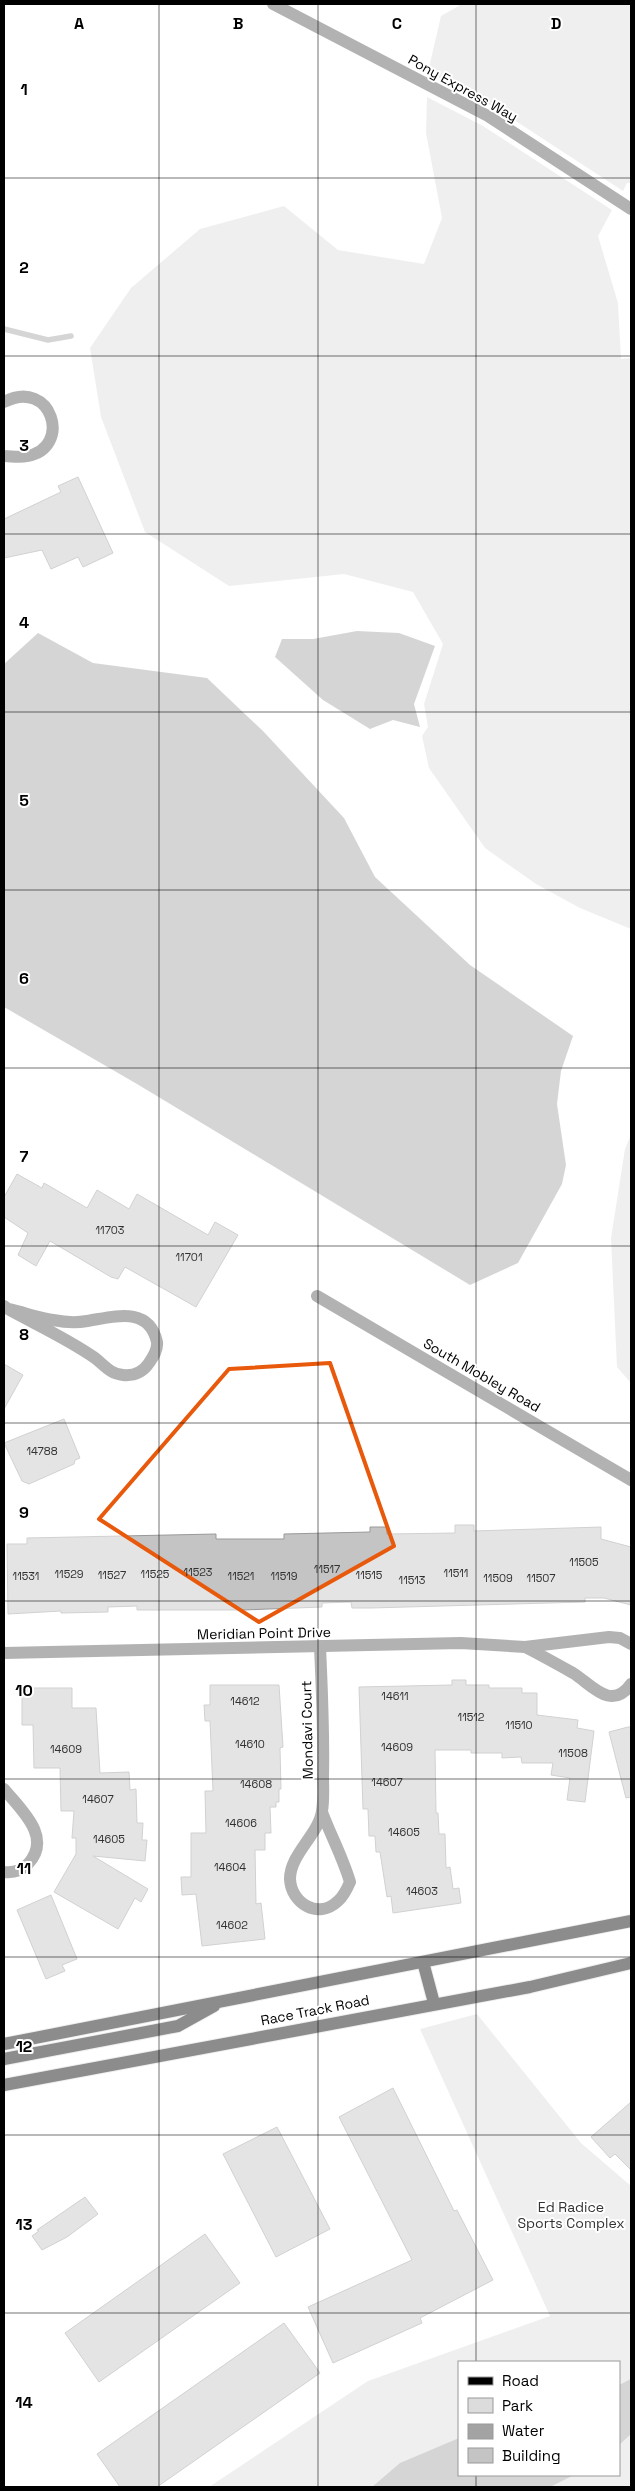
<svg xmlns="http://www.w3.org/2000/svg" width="635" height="2491" font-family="'Space Grotesk',sans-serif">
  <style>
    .green { fill: #dcdcdc; fill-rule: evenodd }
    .water { fill: #a3a3a3 }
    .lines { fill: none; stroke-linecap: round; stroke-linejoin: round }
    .stream { stroke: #a3a3a3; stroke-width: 5.5 }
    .building { fill: #c4c4c4; stroke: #999 }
    .major-casing { stroke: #dbdbdb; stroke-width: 14 }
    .minor { stroke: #555; stroke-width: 12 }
    .major { stroke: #000; stroke-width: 12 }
    .marked { fill: none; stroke: #e8590c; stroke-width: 4; stroke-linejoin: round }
    .grid { fill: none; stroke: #000; stroke-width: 1; stroke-opacity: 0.55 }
    .labels { text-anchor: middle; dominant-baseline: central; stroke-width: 4; stroke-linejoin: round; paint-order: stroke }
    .number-label { font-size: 11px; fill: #313131 }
    .street-label { font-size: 14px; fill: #000; stroke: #fff }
    .park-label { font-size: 14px; fill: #333; stroke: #fff }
    .grid-label { font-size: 16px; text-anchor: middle; font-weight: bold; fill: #000; stroke: #fff; stroke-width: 4; stroke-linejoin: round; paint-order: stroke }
  </style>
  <rect width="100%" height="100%" fill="#fff"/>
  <g class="green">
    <path d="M462,4H631V183H627L623,191L494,107L428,72L441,16Z"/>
    <path d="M427,97L483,126L612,210L598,236L618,303L621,359L631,358V929L580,908L536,884L485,848L429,768L422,736L428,727L424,704L443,644L413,592L344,574L229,586L145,532L101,417L90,348L131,288L200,229L284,206L338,250L424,264L442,218L426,133Z"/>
    <path d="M631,1135V1383L617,1367L611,1238L625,1149Z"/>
    <path d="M477,2014L581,2143L631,2186V2487H209L368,2381L550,2316L420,2029ZM459,2362H619V2475H459Z"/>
  </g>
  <g class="water">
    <path d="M357,631L399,633L435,646L414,704L420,727L393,720L370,729L323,700L275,657L282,639H313Z"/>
    <path d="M38,633L93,663L207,678L263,731L344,818L375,877L470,965L573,1036L561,1071L557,1104L566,1165L562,1184L518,1263L470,1285L137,1084L4,1007V664Z"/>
    <path d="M631,2379V2434L619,2445V2385Z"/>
    <path d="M459,2438V2475H574L550,2487H372L400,2463Z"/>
  </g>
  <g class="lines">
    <path class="stream" d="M4,329L48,340L71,336"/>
  </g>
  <g class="building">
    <path d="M78,477L113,553L83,567L78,557L51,569L42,550L4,558V519L61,492L58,486Z"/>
    <path d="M17,1174L42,1188L44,1183L87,1208L97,1190L129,1209L137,1194L208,1235L215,1222L238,1235L196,1307L125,1267L118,1279L111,1277L50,1241L36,1266L18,1255L28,1233L4,1217V1197Z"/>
    <path d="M4,1364L23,1375L4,1409Z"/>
    <path d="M64,1419L80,1458L75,1460L74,1464L29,1484L22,1481L4,1443Z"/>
    <path d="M455,1525H474V1531L601,1527V1539L631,1547V1605L604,1598H585V1602L371,1608H352L351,1602L322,1603V1607L243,1610H137V1606L108,1607V1612L61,1613V1611L8,1614L7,1544H27V1538L216,1534V1539H284V1534L370,1532V1527H387V1534L455,1533Z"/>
    <path d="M452,1680H466V1685H489V1688H522V1693H537V1715L578,1720L577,1728L594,1731L585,1802L567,1800L570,1778L551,1775L553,1763H522L521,1757L502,1758V1753H471V1750H435L436,1813H438L439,1834H445L446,1868L450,1867L453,1889L459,1888L461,1903L393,1913L391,1896L387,1897L380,1852H376L375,1836H369L368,1809H363L359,1687L452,1685Z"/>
    <path d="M210,1685H279L283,1747L280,1748L281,1789H279V1802H276V1807H270L271,1833H265V1850H255L256,1904L261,1903L265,1939L202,1946L196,1894L182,1895L181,1877H191V1833H206L205,1791H213L210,1721H205L204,1705H210Z"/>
    <path d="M22,1688H72V1708H96L100,1773L129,1772L130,1790L136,1789L137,1823H143L142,1840H147L145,1861L93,1856L148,1889L141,1902L135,1898L118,1929L54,1892L76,1854V1838H72L74,1811H61L60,1768H34L33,1725H22Z"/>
    <path d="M628,1727H631V1797L626,1798L609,1732Z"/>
    <path d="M51,1895L77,1959L62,1965L65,1971L46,1979L17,1910Z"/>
    <path d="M393,2088L454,2211L457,2210L493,2280L420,2318L422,2323L333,2363L308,2307L412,2260L339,2117Z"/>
    <path d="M631,2102V2170L615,2154L610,2158L591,2137Z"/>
    <path d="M277,2127L330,2229L276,2257L223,2154Z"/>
    <path d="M85,2197L98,2214L67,2237L42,2250L32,2236L39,2231L37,2230Z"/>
    <path d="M205,2234L240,2283L99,2382L65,2333Z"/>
    <path d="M284,2323L320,2373L157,2487H120L97,2454Z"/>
  </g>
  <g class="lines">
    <defs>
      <g id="major">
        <path d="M423,1962L434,2003"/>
        <path d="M4,2044L631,1921"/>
        <path d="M4,2059L178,2026L214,2006"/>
        <path d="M4,2085L530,1987L631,1963"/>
      </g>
    </defs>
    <use href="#major" class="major-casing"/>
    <g class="minor">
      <path d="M273,4L488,116L631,209"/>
      <path d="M4,402C52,377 73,448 27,456C20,458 11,456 4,456"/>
      <path d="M317,1296L631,1480"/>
      <path d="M4,1306L8,1309C37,1325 68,1339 95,1358C104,1365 110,1374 123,1375C134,1376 143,1372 149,1363C153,1357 158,1350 157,1342C149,1305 113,1317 87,1321C77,1323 63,1322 53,1320C38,1318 23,1312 8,1309"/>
      <path d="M320,1647C322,1690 324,1733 323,1776C323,1787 324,1799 322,1811C319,1834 290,1854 290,1879C291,1903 318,1920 338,1901C344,1896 347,1889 350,1882C343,1858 331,1836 322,1812"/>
      <path d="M525,1647C541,1655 557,1664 573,1673C591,1684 611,1712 631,1684"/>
      <path d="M4,1653L461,1643L525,1647L609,1637L620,1638L631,1644"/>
      <path d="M4,1789C21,1810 53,1837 28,1864C22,1870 13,1873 4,1872"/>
    </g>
    <use href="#major" class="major"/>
  </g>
  <path d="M0 0H635V2491H0ZM330,1363L394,1546L259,1622L99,1519L229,1369Z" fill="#fff" fill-opacity=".55" fill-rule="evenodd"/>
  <path class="marked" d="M330,1363L394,1546L259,1622L99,1519L229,1369Z"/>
  <path class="grid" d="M159,4V2487M318,4V2487M476,4V2362M4,178H631M4,356H631M4,534H631M4,712H631M4,890H631M4,1068H631M4,1246H631M4,1423H631M4,1601H631M4,1779H631M4,1957H631M4,2135H631M4,2313H631M476,2475V2487"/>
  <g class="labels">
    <g class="number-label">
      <text x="110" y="1230">11703</text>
      <text x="189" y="1257">11701</text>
      <text x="42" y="1451">14788</text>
      <text x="584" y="1562">11505</text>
      <text x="327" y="1569">11517</text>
      <text x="198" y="1572">11523</text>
      <text x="456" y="1573">11511</text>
      <text x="69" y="1574">11529</text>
      <text x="155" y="1574">11525</text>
      <text x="112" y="1575">11527</text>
      <text x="369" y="1575">11515</text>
      <text x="26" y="1576">11531</text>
      <text x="241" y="1576">11521</text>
      <text x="284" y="1576">11519</text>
      <text x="498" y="1578">11509</text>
      <text x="541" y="1578">11507</text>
      <text x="412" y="1580">11513</text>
      <text x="395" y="1696">14611</text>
      <text x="245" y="1701">14612</text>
      <text x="471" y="1717">11512</text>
      <text x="519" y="1725">11510</text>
      <text x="250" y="1744">14610</text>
      <text x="397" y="1747">14609</text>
      <text x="66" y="1749">14609</text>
      <text x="573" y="1753">11508</text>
      <text x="387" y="1782">14607</text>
      <text x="256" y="1784">14608</text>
      <text x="98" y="1799">14607</text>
      <text x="241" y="1823">14606</text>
      <text x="404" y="1832">14605</text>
      <text x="109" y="1839">14605</text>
      <text x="230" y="1867">14604</text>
      <text x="422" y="1891">14603</text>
      <text x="232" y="1925">14602</text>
    </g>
    <g class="street-label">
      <text transform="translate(463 88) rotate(29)">Pony Express Way</text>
      <text transform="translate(482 1375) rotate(30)">South Mobley Road</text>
      <text transform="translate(264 1633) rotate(-1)">Meridian Point Drive</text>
      <text transform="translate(307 1730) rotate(-91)">Mondavi Court</text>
      <text transform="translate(315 2010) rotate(-11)">Race Track Road</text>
    </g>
    <g class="park-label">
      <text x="571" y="2207">Ed Radice<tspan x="571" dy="16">Sports Complex</tspan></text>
    </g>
  </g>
  <g class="grid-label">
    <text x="79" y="29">A</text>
    <text x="238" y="29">B</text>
    <text x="397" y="29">C</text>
    <text x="556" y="29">D</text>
    <text x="24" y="95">1</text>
    <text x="24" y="273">2</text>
    <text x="24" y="451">3</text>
    <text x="24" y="628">4</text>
    <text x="24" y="806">5</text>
    <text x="24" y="984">6</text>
    <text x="24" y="1162">7</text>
    <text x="24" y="1340">8</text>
    <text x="24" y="1518">9</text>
    <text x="24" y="1696">10</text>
    <text x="24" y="1874">11</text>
    <text x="24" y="2052">12</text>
    <text x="24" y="2230">13</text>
    <text x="24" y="2408">14</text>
  </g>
  <rect width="635" height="2491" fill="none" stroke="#000000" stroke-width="10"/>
  <rect x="458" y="2361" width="162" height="115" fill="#ffffff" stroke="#999999"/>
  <rect x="468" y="2377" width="25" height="8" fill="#000000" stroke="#999999"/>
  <text x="502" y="2386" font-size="15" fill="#000000">Road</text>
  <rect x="468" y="2398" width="25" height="15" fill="#dcdcdc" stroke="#999999"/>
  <text x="502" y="2411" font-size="15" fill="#000000">Park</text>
  <rect x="468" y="2424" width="25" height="15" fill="#a3a3a3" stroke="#999999"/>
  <text x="502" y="2436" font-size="15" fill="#000000">Water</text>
  <rect x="468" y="2448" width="25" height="15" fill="#c4c4c4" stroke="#999999"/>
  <text x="502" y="2461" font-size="15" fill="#000000">Building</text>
</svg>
